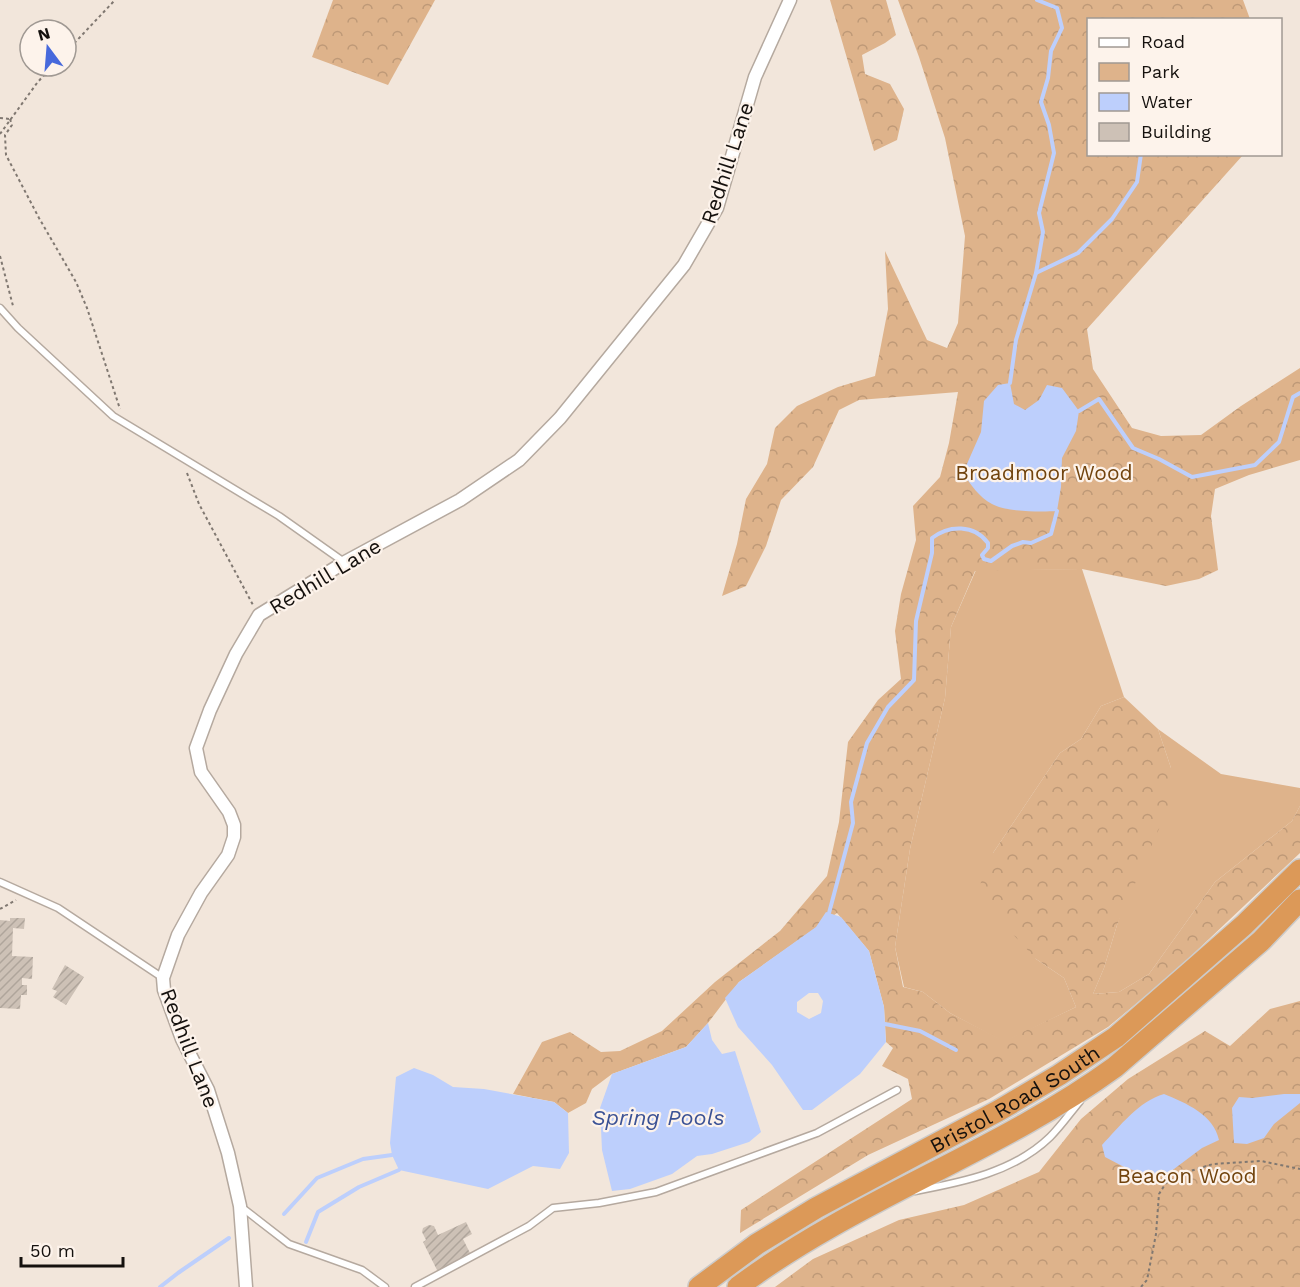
<svg xmlns="http://www.w3.org/2000/svg" width="1300" height="1287" font-family="'Work Sans',sans-serif">
  <style>
    .green { fill: #deb38b }
    .forest { fill: url(#forest-crowns) }
    .water { fill: #bdcffc; fill-rule: evenodd }
    .lines { fill: none; stroke-linecap: round; stroke-linejoin: round }
    .stream { stroke: #bdcffc; stroke-width: 4 }
    .building { fill: url(#building-hatch) }
    .lane-casing { stroke: #b5a99f; stroke-width: 9 }
    .street-casing { stroke: #b5a99f; stroke-width: 15 }
    .highway-casing { stroke: #cccbca; stroke-width: 24 }
    .path { stroke: #807871; stroke-width: 2; stroke-dasharray: 3 3; stroke-linecap: butt }
    .lane { stroke: #fff; stroke-width: 6 }
    .street { stroke: #fff; stroke-width: 12 }
    .highway { stroke: #dc9958; stroke-width: 21 }
    .labels { text-anchor: middle; dominant-baseline: central; stroke-width: 4.5; stroke-linejoin: round; paint-order: stroke }
    .street-label { font-size: 21px; fill: #15110e; stroke: #fdf3eb }
    .park-label { font-size: 21px; fill: #71430d; stroke: #fdf3eb }
    .water-label { font-size: 22px; font-style: italic; fill: #3b5295; stroke: #fdf3eb }
  </style>
  <defs>
    <pattern id="forest-crowns" width="20" height="18" patternUnits="userSpaceOnUse" patternTransform="scale(1.5)"><rect width="20" height="18" fill="#deb38b"/><path d="M2 6a3 3 0 1 1 6 0M12 15a3 3 0 1 1 6 0" fill="none" stroke="#be9977"/></pattern>
    <pattern id="building-hatch" width="6" height="6" patternUnits="userSpaceOnUse" patternTransform="scale(1.5)"><rect width="6" height="6" fill="#cdc1b6"/><path d="M-1 1l2-2M0 6l6-6M5 7l2-2" fill="none" stroke="#afa59b"/></pattern>
  </defs>
  <rect width="100%" height="100%" fill="#f2e6db"/>
  <g class="green">
    <path d="M1082,569L1124,697L1101,706L1081,739L1060,753L993,853L1036,959L1064,978L1076,1007L1004,1042L950,1013L923,992L904,987L895,947L910,849L945,698L951,627L976,570Z"/>
    <path d="M1158,729L1221,774L1300,788V806L1292,821L1215,882L1149,974L1119,992L1093,994L1104,968L1117,925L1171,768Z"/>
  </g>
  <g class="forest">
    <path d="M333,0H435L388,85L312,57Z"/>
    <path d="M830,0H886L896,35L885,43L862,55L865,74L890,84L904,109L897,140L874,151Z"/>
    <path d="M898,0H1243L1250,19L1088,20V154L1243,155L1087,329L1093,369L1132,428L1161,436L1201,435L1241,406L1300,368V460L1249,475L1215,489L1211,516L1218,570L1199,579L1166,586L1082,569L975,571L951,627L945,698L910,849L895,947L903,987L923,992L950,1013L1004,1041L1076,1007L1064,978L1036,959L995,915L979,887L993,853L1060,753L1081,739L1101,706L1124,697L1158,729L1171,768L1172,799L1117,925L1104,968L1093,994L1119,992L1149,974L1215,882L1292,821L1300,806V853L1172,974L1108,1027L989,1099L868,1155L740,1233L741,1210L912,1099L908,1079L882,1066L893,1048L886,1042L884,1007L869,951L837,913L739,982L708,1023L686,1047L612,1074L592,1089L586,1103L568,1113L554,1102L513,1094L542,1042L570,1032L601,1052L620,1051L662,1031L715,982L780,931L827,876L839,822L848,742L878,700L901,679L895,631L901,594L916,540L913,506L940,477L949,443L958,392L859,400L839,410L813,467L781,500L766,546L746,586L722,596L737,544L746,499L767,464L775,428L797,406L838,387L875,376L888,309L885,251L927,340L947,348L958,323L965,236L945,138L919,57Z"/>
    <path d="M1300,1001V1287H775L813,1259L899,1220L964,1205L1039,1172L1081,1119L1128,1079L1205,1031L1230,1046L1270,1009Z"/>
  </g>
  <g class="water">
    <path d="M1010,383L1014,404L1025,410L1039,400L1047,385L1062,388L1079,411L1076,431L1062,458L1061,487L1057,511C1041,512 1006,512 992,504C979,497 971,485 963,473L981,432L984,401L998,385Z"/>
    <path d="M826,912L841,917L869,951L884,1007L886,1042L860,1074L812,1110H803L772,1065L738,1027L725,998L739,982L816,927ZM809,993H818L823,1001L821,1013L809,1019L797,1012V1002Z"/>
    <path d="M708,1023L712,1040L722,1054L735,1051L761,1132L749,1142L712,1154L697,1156L672,1174L630,1189L612,1191L602,1150L600,1108L612,1074L686,1047Z"/>
    <path d="M414,1068L433,1075L453,1087L484,1089L554,1102L568,1113L569,1153L560,1169L533,1166L488,1189L399,1170L392,1155L390,1143L396,1077Z"/>
    <path d="M1164,1094C1186,1103 1214,1115 1219,1140L1202,1148L1170,1172L1150,1175L1126,1168L1105,1157L1102,1145C1120,1126 1139,1101 1164,1094Z"/>
    <path d="M1284,1094H1300V1103L1274,1124L1264,1138L1247,1144L1234,1143L1232,1108L1239,1097L1252,1098Z"/>
  </g>
  <g class="lines">
    <g class="stream">
      <path d="M1036,273L1078,253L1112,219L1137,182L1141,154"/>
      <path d="M1010,383L1016,340L1036,273L1043,232L1039,213L1054,153L1049,125L1041,102L1048,78L1051,51L1062,28L1057,8L1037,0"/>
      <path d="M1079,411L1099,399L1133,448L1159,459L1192,477L1255,465L1279,442L1293,397L1300,393"/>
      <path d="M829,913L853,823L851,802L867,743L888,707L914,680L916,621L932,553V538C949,525 974,524 988,543V548L982,555L984,559L991,561L1012,546L1023,542L1031,543L1051,534L1057,511"/>
      <path d="M885,1024L920,1031L956,1050"/>
      <path d="M284,1214L317,1178L363,1159L392,1155"/>
      <path d="M306,1242L318,1212L359,1187L399,1170"/>
      <path d="M160,1287L178,1273L229,1238"/>
    </g>
  </g>
  <g class="building">
    <path d="M10,918H25L24,929L13,928L12,956L33,957L32,979L22,978V985H27V995H21L20,1009L0,1008V920L10,921Z"/>
    <path d="M65,965L84,977L66,1005L53,997L57,991L52,989Z"/>
    <path d="M466,1222L472,1234L463,1239L471,1255L438,1272L423,1242L426,1240L422,1232L423,1228L429,1225L434,1226L438,1235Z"/>
  </g>
  <g class="lines">
    <defs>
      <g id="lane">
        <path d="M0,308L18,328L113,416L279,516L344,562"/>
        <path d="M0,882L58,908L163,978"/>
        <path d="M915,1191C963,1182 1014,1172 1050,1137C1061,1126 1070,1113 1080,1101"/>
        <path d="M240,1206L289,1244L362,1270L385,1287"/>
        <path d="M415,1287L529,1226L553,1208L599,1203L656,1192L817,1133L897,1090"/>
      </g>
      <path id="street" d="M246,1287L240,1206L228,1153L208,1090L182,1039L164,990L163,978L178,935L201,893L228,855L234,837V825L229,812L201,772L196,748L210,710L236,654L259,615L345,562L460,500L519,460L560,418L684,265L717,208L755,77L790,0"/>
      <g id="highway">
        <path id="s1" d="M699,1287L757,1244L816,1208L998,1111L1059,1075L1116,1037L1244,925L1300,870"/>
        <path d="M738,1287C855,1199 997,1153 1115,1067L1261,941L1300,900"/>
      </g>
    </defs>
    <use href="#lane" class="lane-casing"/>
    <use href="#street" class="street-casing"/>
    <use href="#highway" class="highway-casing"/>
    <g class="path">
      <path d="M66,52L115,0"/>
      <path d="M0,118L10,119"/>
      <path d="M10,119L12,125L5,135L6,155L39,218L76,282L87,308L120,409"/>
      <path d="M0,134L37,83L52,66"/>
      <path d="M0,256L13,306"/>
      <path d="M187,473L199,504L253,605"/>
      <path d="M0,909L16,900"/>
      <path d="M1141,1287L1147,1280L1156,1234L1159,1194L1166,1183L1184,1173L1213,1164L1261,1161L1300,1169"/>
    </g>
    <use href="#lane" class="lane"/>
    <use href="#street" class="street"/>
    <use href="#highway" class="highway"/>
  </g>
  <g class="labels">
    <g class="street-label">
      <text transform="translate(727 163) rotate(-72)">Redhill Lane</text>
      <text transform="translate(325 576) rotate(-31)">Redhill Lane</text>
      <text transform="translate(190 1048) rotate(69)">Redhill Lane</text>
      <text stroke="none"><textPath href="#s1" startOffset="368">Bristol Road South</textPath></text>
    </g>
    <g class="park-label">
      <text x="1044" y="472">Broadmoor Wood</text>
      <text x="1187" y="1175">Beacon Wood</text>
    </g>
    <g class="water-label">
      <text x="658" y="1117">Spring Pools</text>
    </g>
  </g>
  <rect x="1087" y="18" width="195" height="138" fill="#fdf3eb" stroke="#a09993" stroke-width="1.5"/>
  <rect x="1099" y="38" width="30" height="9" fill="#ffffff" stroke="#a09993" stroke-width="1.5"/>
  <text x="1141" y="48" font-size="18" fill="#15110e">Road</text>
  <rect x="1099" y="63" width="30" height="18" fill="#deb38b" stroke="#a09993" stroke-width="1.5"/>
  <text x="1141" y="78" font-size="18" fill="#15110e">Park</text>
  <rect x="1099" y="93" width="30" height="18" fill="#bdcffc" stroke="#a09993" stroke-width="1.5"/>
  <text x="1141" y="108" font-size="18" fill="#15110e">Water</text>
  <rect x="1099" y="123" width="30" height="18" fill="#cdc1b6" stroke="#a09993" stroke-width="1.5"/>
  <text x="1141" y="138" font-size="18" fill="#15110e">Building</text>
  <g transform="translate(48 48) rotate(344)"><circle r="28" fill="#fdf3eb" stroke="#a09993" stroke-width="1.5"/>
  <path d="M0-4.5L10 22L0 15L-10 22Z" fill="#4769dc"/>
  <text y="-9" font-size="16" font-weight="bold" text-anchor="middle" fill="#15110e">N</text>
  </g>
  <path d="M21 1257v9h102v-9" fill="none" stroke="#15110e" stroke-width="3"/>
  <text x="30" y="1257" font-size="18" fill="#15110e" stroke="#fdf3eb" stroke-width="4.5" paint-order="stroke">50 m</text>
</svg>
